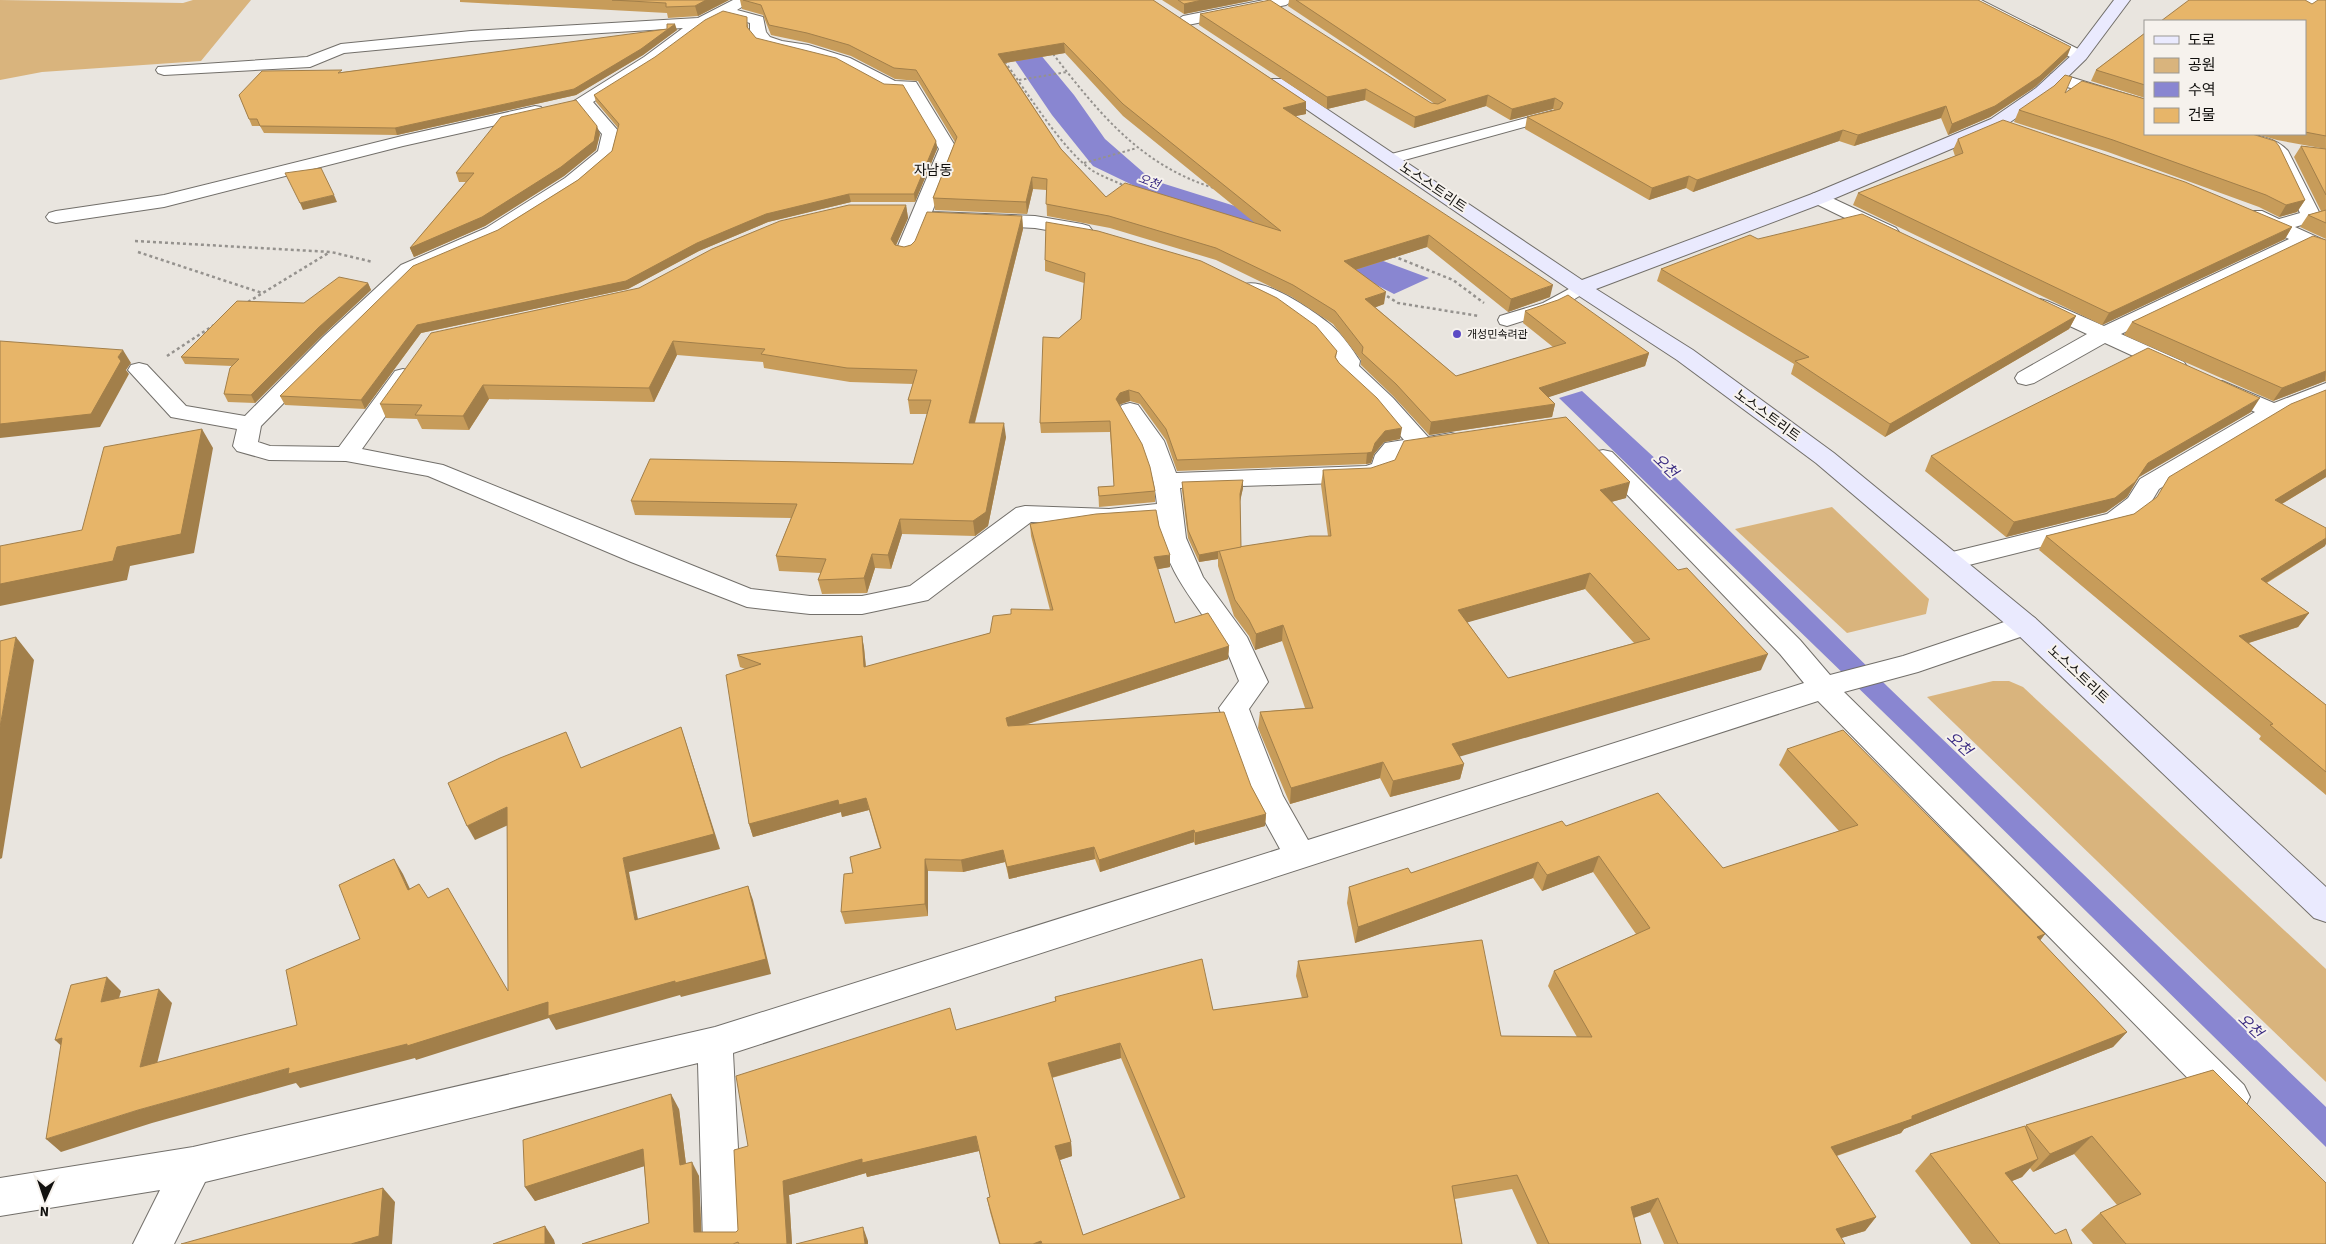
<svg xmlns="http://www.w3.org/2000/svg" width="2326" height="1244" font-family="'Source Sans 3','Noto Sans KR',sans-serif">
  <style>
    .green { fill: #d9b47d }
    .water { fill: #8986d1 }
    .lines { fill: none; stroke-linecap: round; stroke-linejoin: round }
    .service-casing { stroke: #726f6a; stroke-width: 2 }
    .minor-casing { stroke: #726f6a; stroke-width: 2 }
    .secondary-casing { stroke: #726f6a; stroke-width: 2 }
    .path-far1 { stroke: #95928e; stroke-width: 2; stroke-dasharray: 2.5 2.5; stroke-linecap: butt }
    .path { stroke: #95928e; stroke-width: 2.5; stroke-dasharray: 3 3; stroke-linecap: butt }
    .service { fill: #fff; fill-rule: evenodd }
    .minor { fill: #fff; fill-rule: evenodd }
    .secondary { fill: #eaeafe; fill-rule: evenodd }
    .wall { fill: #c79c5a; fill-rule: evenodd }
    .shaded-wall { fill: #a27f4a }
    .building { fill: #e7b569; stroke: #a27f4a; fill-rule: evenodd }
    .poi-dot { fill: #5d4cc5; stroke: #f6f2ed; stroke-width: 2 }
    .labels { text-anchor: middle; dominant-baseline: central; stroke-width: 4; stroke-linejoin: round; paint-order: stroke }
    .far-poi-label { font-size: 11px; fill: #11100e; stroke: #f6f2ed; text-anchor: start }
    .far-water-label { font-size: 12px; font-style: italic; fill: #382981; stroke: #f6f2ed }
    .far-quarter-label { font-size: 14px; fill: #11100e; stroke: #f6f2ed }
    .street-label { font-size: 14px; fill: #11100e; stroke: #f6f2ed }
    .water-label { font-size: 15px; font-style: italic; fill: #382981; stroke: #f6f2ed }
  </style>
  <rect width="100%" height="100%" fill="#e9e5df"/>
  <g class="green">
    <path d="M0,0L183,3L193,0H251L201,61L42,72L0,80Z"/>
    <path d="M1832,507L1929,599L1926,614L1847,633L1735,529Z"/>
    <path d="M1993,681H2009L2023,687L2326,969V1082L1927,697Z"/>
  </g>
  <g class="water">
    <path d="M997,34L1030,42L1074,95L1105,139L1152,180L1238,207L1429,278L1394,294L1305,248L1147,192L1093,166L1052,115Z"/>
    <path d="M1582,391L1672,474L1888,687L2326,1107V1147L1912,740L1559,398Z"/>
  </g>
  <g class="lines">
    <defs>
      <g id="service">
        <path d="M1552,111L1559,115L1557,118L1390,164L1382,159L1384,156Z"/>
        <path d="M1580,283L1586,284L1589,288L1586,292L1555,311L1507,326L1500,324L1498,320L1500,316L1543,303Z"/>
      </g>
      <g id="minor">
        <path d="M733,0H753L737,10L763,17L766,32L770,37L782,41L808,45L850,58L895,81L916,82L957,149L932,212L1035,216L1082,224L1089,226L1092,230L1089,234L1082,236L1035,228L927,223L912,257L905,259L898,257L895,253L939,149L905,91L886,90L838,64L800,53L774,49L758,43L750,33V23L724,16L706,25L656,63L593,102L620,133L613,157L579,186L500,236L415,273L339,347L261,426L258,442L270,446L339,447L395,371L403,369L411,371L414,376L362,449L443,465L751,589L810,596H862L910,586L1016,508L1025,506L1109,509L1157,504C1153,465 1140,441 1118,410L1122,405L1130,403L1138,405L1164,441L1176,473L1366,466L1372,464L1375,455L1385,443L1404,440L1377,408L1339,372L1336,367L1338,361L1316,335L1277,307L1245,292L1242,288L1245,284C1266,278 1314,311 1331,325C1342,334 1352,349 1360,361L1359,366L1393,398L1428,437L1451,433L1459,435L1463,440L1459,445L1400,455L1392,474L1369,482L1180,488L1186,538L1203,577L1247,637L1268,682L1249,709L1283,796L1308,840L1804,683L1780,654L1591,457L1594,452L1603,450L1612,452L1800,640L1830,675L1903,656L2025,615L2035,618L2039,625L2035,632L1918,672L1844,692L2244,1085L2250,1097L2244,1109L2231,1114L2218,1109L1818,701L733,1053L743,1244H703L698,1063L205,1182L174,1244H133L160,1190L0,1216V1178L193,1147L715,1027L1280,849L1252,798L1219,708L1239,681C1234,669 1230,656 1223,645C1198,605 1163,570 1158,520L1109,525L1031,522L928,600L862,614H810L747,607L631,562L428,476L346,461L269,460L237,451L233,446L237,429L171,417L128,370L131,365L139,363L147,365L186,406L245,416L323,337L401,265L486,228L565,178L598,151L602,134L574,101L644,57L683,28L471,41L344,53L310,67L164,75L158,73L156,70L158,67L307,57L341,44L471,31L698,18Z"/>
        <path d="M1264,0H1294L1286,5L1183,26L1175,21L1183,16Z"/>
        <path d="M1961,0H1981L2086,53L2088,56L2080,61L2074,59L1964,3Z"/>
        <path d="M2305,0H2325L2310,11L2305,13L2297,8Z"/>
        <path d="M2057,73L2145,100V111L2051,82L2049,78L2051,74Z"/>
        <path d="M535,106L541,107L544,111L541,115L403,146L164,207L56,223L49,221L46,217L49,213L56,211L164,195L402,136Z"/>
        <path d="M2224,134C2245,133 2273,134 2288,151L2321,216L2318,220L2295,227L2326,241V255L2305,246L2121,334L2184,362L2187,367L2184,372L2176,374L2168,372L2105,343L2034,383L2026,385L2018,383L2015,378L2018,373L2087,334L2033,309L2029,305L2033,301L2040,299L2047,301L2104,326L2289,239L2248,219L2245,215L2248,211H2262L2279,219L2300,213L2274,157L2269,151L2227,138Z"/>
        <path d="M1819,192L1896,228L1899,232L1896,236H1882L1812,202L1809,198L1812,194Z"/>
        <path d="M2222,381L2274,403L2326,383V398L2281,416L2159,489L2147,509L2125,526L1949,570L1940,567L1936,561L1940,555L2107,514L2128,498L2140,479L2255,412L2214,393L2211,388L2214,383Z"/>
      </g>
      <path id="secondary" d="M2114,0H2130L2086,59L2048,96L2003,127L1826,202L1596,289L1693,350L1834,453L2035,618L2326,887V922L2314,918L2015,632L1816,463L1677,360L1573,292L1268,83L1270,79H1282L1582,280L1812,194L1991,119L2036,88L2074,53Z"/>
    </defs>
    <use href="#service" class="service-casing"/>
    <use href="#minor" class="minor-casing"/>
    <use href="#secondary" class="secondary-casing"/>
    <g class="path-far1">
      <path d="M1053,54C1099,113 1140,165 1214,188"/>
      <path d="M1005,62C1027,92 1064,152 1093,171C1103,177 1115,181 1125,186"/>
      <path d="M1019,80L1067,72"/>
      <path d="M1084,163L1137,148"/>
    </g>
    <g class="path">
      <path d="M135,241L331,252L373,262"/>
      <path d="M138,252L262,293"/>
      <path d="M1393,256L1453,280L1484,303"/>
      <path d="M1382,293L1398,303L1479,316"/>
      <path d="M248,302L330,252"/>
      <path d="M167,356L214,325"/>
    </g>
    <use href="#service" class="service"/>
    <use href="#minor" class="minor"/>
    <use href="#secondary" class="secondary"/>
  </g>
  <g class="wall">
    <path d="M460,0H729L698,16L668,18L667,13L460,2Z"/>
    <path d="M740,0H1153L1306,102V114L1295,116L1550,297L1508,312L1427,247L1355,270L1384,304L1375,307L1456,376L1553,347L1523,323L1525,311L1649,353L1645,366L1548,397L1555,404L1552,417L1429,435L1394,397L1361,365V360L1333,324L1292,297L1216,260L1110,228L1047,216L1046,190L1033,189L1027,214L935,210L933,198L955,142L918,81L895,79L851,56L809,43L771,35L763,15L742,9ZM1065,53L1123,116L1255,223L1106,197L1061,149L1005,63Z"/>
    <path d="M1162,0H1254L1184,14Z"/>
    <path d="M1289,0H1978L2067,57L2035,87L1990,117L1948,135L1941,118L1854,146L1839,141L1693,192L1686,188L1649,200L1525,129L1527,117L1554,110L1553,109L1510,120L1486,106L1414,128L1365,100L1327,109L1199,25L1200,14L1431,103L1435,104L1288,6Z"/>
    <path d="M2326,0V149L2277,140L2256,134H2305V21L2312,4Z"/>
    <path d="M748,24V29L756,38L936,141L937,149L915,202H851L768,222L699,251L628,289L421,333L365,409L285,405L280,396L498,230L578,180L612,151L618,128L596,102L594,95Z"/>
    <path d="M677,30L643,55L576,95L397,135L264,133L260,126H252L239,95L343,72Z"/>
    <path d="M2145,33V98L2091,81L2096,70Z"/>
    <path d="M2065,93L2305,200L2297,212L2279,217L2259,207L2108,152L2014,122L2019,110Z"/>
    <path d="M600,134L596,150L564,176L485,226L414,257L410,248L466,182H459L456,173Z"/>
    <path d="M1958,139L2292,227L2285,239L2102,325L1853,205L1858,193L1955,156L1953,150Z"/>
    <path d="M2301,146L2326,149V239L2300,227L2308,215L2321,211L2294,157Z"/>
    <path d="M906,205L908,218L896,245L904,247L1022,216L1023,229L975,423L1006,437L988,526L975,536L902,534L891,569L875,568L867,593L822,594L818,580L821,573L779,571L776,556L791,518L635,515L631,501L913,464L927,414H910L908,400L913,384L850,382L764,368L763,362L677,355L654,402L489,399L469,430L422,429L417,419L386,418L380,404L639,288Z"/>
    <path d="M1758,239L2076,316L2069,329L1885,437L1791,374L1794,364L1657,281L1661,269Z"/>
    <path d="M2326,240V382L2325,381L2273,401L2124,335L2132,322Z"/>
    <path d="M1045,260L1337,351L1336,358L1339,363L1400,439L1384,442L1374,454L1371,463L1366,464L1177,471L1166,440L1140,404L1130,401L1121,404L1119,405L1155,491V502L1099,507L1098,487L1114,486L1110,432L1041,433L1040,423L1059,338L1081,319L1084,283L1045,271Z"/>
    <path d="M368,283L371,290L322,336L255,403L228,402L224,394L232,366L185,364L181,357L304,303Z"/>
    <path d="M2326,390V477L2282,504L2325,546L2267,583L2309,613L2298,627L2249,643L2326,705V795L2259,739L2261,736L2039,550L2046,536L2134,514Z"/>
    <path d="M2251,412L2139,477L2127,497L2106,512L2006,537L1925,471L1931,456Z"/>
    <path d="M1323,470L1626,498L1611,502L1761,670L1459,756L1464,764L1460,779L1390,797L1380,778L1290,804L1258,728L1260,712L1305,708L1282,641L1255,650L1249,636L1234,616L1218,566V559L1199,562L1188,538L1182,490V482L1243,488L1240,500L1241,547L1328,536L1321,485ZM1585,589L1634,643L1508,678L1467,622Z"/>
    <path d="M1030,524L1159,526L1170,567L1157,569L1175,623L1229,646L1228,659L1022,726L1251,786L1266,814L1265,826L1195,845L1194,842L1100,872L1095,859L1009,879L1005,862L963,872L928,871V916L845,924L841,912L853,873L880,848L869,810L842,817L841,812L753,837L749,824L745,669L740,667L737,655L862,636L864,648L866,667L990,633L1050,610L1031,536Z"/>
    <path d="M1787,749L2045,934L2040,940L2127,1032L2113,1047L1904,1129L1901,1133L1837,1156L1876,1217L1865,1231L1841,1238L1845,1244H1664L1650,1212L1634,1218L1641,1244H1537L1512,1189L1455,1199L1462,1244H999L990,1212L987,1198L990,1197L979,1151L867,1177L866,1173L789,1195L792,1244H582L649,1223L644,1166L535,1201L525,1187L679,1109L686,1164L699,1176L701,1232H736L738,1230L748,1146L956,1030L1055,1002V997L1213,1010L1302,998L1296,976L1298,961L1501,1036L1577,1037L1548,986L1554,971L1636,934L1593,872L1542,891L1533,878L1355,943L1347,903L1349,887L1411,873L1566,826L1723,868L1839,831L1779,765ZM1121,1058L1180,1199L1083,1235L1060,1160L1072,1156L1071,1142L1052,1078Z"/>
    <path d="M2213,1070L2326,1244H2093L2081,1230L2100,1213L2117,1205L2074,1154L2033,1172L2030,1168L2022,1177L2012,1181L2055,1234L2072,1244H1971L1915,1171L1930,1154Z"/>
  </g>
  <g class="shaded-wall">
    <path d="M706,0H729L698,16L695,6Z"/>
    <path d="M1202,0H1254L1184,14V4Z"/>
    <path d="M675,24L677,30L643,55L576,95L397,135L395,128L574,89Z"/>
    <path d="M1064,43L1065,53L999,64L998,54Z"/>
    <path d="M2071,47L2067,57L2035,87L1990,117L1948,135L1952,124Z"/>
    <path d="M1366,89L1365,100L1327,109V97Z"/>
    <path d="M1488,95L1486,106L1414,128L1415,117Z"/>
    <path d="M1555,98L1553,109L1510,120L1512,109Z"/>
    <path d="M1306,102V114L1282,119L1283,108Z"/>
    <path d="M1946,106L1941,118L1854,146L1858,135Z"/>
    <path d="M597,126L600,134L596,150L564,176L485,226L414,257L410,248Z"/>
    <path d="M1843,130L1839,141L1693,192L1697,180Z"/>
    <path d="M936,141L937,149L915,202L914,194Z"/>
    <path d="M1689,176L1686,188L1649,200L1652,188Z"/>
    <path d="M1032,177L1033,189L1027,214L1026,202Z"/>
    <path d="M849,194L851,202L768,222L699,251L628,289L421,333L365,409L361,400L417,325L697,243L766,214Z"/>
    <path d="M334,195L337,202L303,210L300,203Z"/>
    <path d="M2305,200L2297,212L2279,217L2286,205Z"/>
    <path d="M906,205L908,218L893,252L891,239Z"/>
    <path d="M1022,216L1023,229L971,437L969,423Z"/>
    <path d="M2292,227L2285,239L2102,325L2109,313Z"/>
    <path d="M1429,235L1427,247L1342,274L1344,261Z"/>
    <path d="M368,283L371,290L322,336L255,403L251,395L318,328Z"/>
    <path d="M1553,285L1550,297L1508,312L1511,299Z"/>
    <path d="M1386,292L1384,304L1364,312L1365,299Z"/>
    <path d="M2076,316L2069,329L1885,437L1890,424Z"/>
    <path d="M673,341L677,355L654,402L649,388Z"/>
    <path d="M123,350L131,363L126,370L129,374L100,427L0,438V424L118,357Z"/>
    <path d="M1649,353L1645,366L1537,401L1539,388Z"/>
    <path d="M2326,371L2325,381L2273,401L2282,388Z"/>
    <path d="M483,385L489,399L469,430L463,416Z"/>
    <path d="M1129,390L1130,401L1121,404L1116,410V399L1120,393Z"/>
    <path d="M2260,398L2251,412L2139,477L2127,497L2106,512L2006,537L2014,522L2148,463Z"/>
    <path d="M1555,404L1552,417L1429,435L1431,422Z"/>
    <path d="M1004,423L1006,437L988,526L975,536L973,521Z"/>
    <path d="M1402,428L1400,439L1384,442L1374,454L1371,463L1366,464L1367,453L1385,431Z"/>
    <path d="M202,429L213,448L194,553L130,566L127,580L0,606V584L117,547Z"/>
    <path d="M2326,469V477L2265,514L2275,500Z"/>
    <path d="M1243,480V488L1240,502V494Z"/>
    <path d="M1630,482L1626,498L1596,506L1600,490Z"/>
    <path d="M900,519L902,534L891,569L888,555Z"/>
    <path d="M2326,538V544L2325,546L2251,592L2261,579Z"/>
    <path d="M1218,551V559L1199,562V555Z"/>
    <path d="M872,554L875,568L867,593L864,578Z"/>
    <path d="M1170,555V567L1154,570V557Z"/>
    <path d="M1590,573L1585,589L1455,626L1458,610Z"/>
    <path d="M2309,613L2298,627L2229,649L2239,636Z"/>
    <path d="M1283,625L1282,641L1255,650L1256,634Z"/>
    <path d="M862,636L864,648L867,680L864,667Z"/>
    <path d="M16,637L34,660L2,858L0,859V727Z"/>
    <path d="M1229,646L1228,659L1008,730L1006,718Z"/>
    <path d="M1768,654L1761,670L1448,760L1452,744Z"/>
    <path d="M681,727L720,849L629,872L641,935L635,920L623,858Z"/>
    <path d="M1383,762L1380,778L1290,804L1291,788Z"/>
    <path d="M1464,764L1460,779L1390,797L1393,781Z"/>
    <path d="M866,798L869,810L842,817L841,812L753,837L749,824L838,800Z"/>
    <path d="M507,807L515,822L475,840L467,826Z"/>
    <path d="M1266,814L1265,826L1195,845V833Z"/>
    <path d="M1194,830V842L1100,872L1099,860Z"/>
    <path d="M1094,847L1095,859L1009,879L1007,867Z"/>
    <path d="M1003,850L1005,862L963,872L961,860Z"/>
    <path d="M1599,856L1593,872L1542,891L1547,875Z"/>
    <path d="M394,859L403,874L417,904L408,890Z"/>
    <path d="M925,859L928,871V916L925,904Z"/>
    <path d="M1538,862L1533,878L1355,943L1358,927Z"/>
    <path d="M748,886L753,900L771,974L681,997L680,995L556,1030L549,1018L416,1060L415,1058L300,1088L296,1083L152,1123L61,1152L46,1139L138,1110L289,1068L407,1044Z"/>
    <path d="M2045,934L2033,950L2037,937Z"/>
    <path d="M107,977L121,991L114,1016L101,1002Z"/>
    <path d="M159,989L172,1003L153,1080L140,1067Z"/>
    <path d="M2127,1032L2113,1047L1904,1129L1901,1133L1821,1161L1831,1147Z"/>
    <path d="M62,1038L70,1054L55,1040Z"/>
    <path d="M1120,1043L1121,1058L1050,1078L1048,1063Z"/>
    <path d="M671,1094L679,1109L688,1180L680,1165Z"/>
    <path d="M976,1136L979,1151L867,1177L866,1173L789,1195L792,1244H787L783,1181L862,1159Z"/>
    <path d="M2092,1136L2074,1154L2033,1172L2050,1154Z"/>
    <path d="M1071,1142L1072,1156L1057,1161L1055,1146Z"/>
    <path d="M643,1149L651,1164L535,1201L525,1187Z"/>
    <path d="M2038,1159L2022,1177L1990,1190L2005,1173Z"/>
    <path d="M692,1162L699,1176L702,1244L694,1232Z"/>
    <path d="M383,1188L395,1202L392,1244H351Z"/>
    <path d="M1658,1198L1650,1212L1624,1221L1631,1207Z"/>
    <path d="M1876,1217L1865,1231L1825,1243L1836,1229Z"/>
    <path d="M545,1226L554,1240L555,1244H545Z"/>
    <path d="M863,1227L868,1241V1244H865Z"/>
    <path d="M1041,1241V1244H1033Z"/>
  </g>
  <g class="building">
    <path d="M612,0H706L695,6L666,7V3Z"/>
    <path d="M743,0H1153L1306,102L1283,108L1553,285L1511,299L1429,235L1344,261L1386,292L1365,299L1456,376L1566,343L1525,311L1558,300L1568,295L1649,353L1539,388L1555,404L1431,422L1396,384L1362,353L1363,347L1335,311L1293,285L1216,248L1109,216L1046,204L1047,179L1032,177L1026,202L933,198L957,137L916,70L894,68L849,45L807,33L769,25L761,5ZM1064,43L1123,104L1281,231L1125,183L1106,197L1061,149L998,54Z"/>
    <path d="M1178,0H1202L1184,4Z"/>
    <path d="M1270,0L1431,103L1438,104L1446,100L1296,0H1978L2071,47L2040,76L1995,106L1952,124L1946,106L1858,135L1843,130L1697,180L1689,176L1652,188L1527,117L1560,109L1563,103L1555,98L1512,109L1488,95L1415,117L1366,89L1327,97L1200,14Z"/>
    <path d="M2189,0H2305L2312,4L2318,0H2326V136L2305,132V21H2161Z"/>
    <path d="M723,11L747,17V27L756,38L836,58L884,84L903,85L936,141L914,194H849L766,214L697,243L626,281L417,325L361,400L280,396L413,266L498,230L578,180L612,151L619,124L594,95L655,57L705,20Z"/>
    <path d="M667,24H675L641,49L574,89L395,128L260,126L257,119H249L239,95L262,71L342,70L338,73L667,29Z"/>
    <path d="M2145,33V85L2096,70Z"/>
    <path d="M2065,75L2072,77L2065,93L2082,81L2145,99V134H2252L2275,141L2279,146L2305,200L2286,205L2266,195L2113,140L2019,110L2054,86Z"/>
    <path d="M576,100L597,126L594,141L561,167L482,217L410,248L474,173H456L501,117Z"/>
    <path d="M2003,120L2185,182L2292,227L2109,313L1858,193L1963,153L1958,139Z"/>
    <path d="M2301,146L2326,149V195Z"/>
    <path d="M321,168L334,195L300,203L285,173Z"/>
    <path d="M849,205H906L891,239L895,245L904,247L911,245L915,241L927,212L1022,216L969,423H1004L986,512L973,521L900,519L888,555L872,554L864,578L818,580L826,559L776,556L797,504L631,501L650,459L913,464L931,400H908L917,370L847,368L761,354L765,349L673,341L649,388L483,385L463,416L415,415L422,405L380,404L431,333L639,288L712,249L780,221Z"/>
    <path d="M2326,210V223L2308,215Z"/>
    <path d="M1862,214L2076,316L1890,424L1795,361L1809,357L1661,269L1750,235L1758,239Z"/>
    <path d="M1046,222L1098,231L1201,261L1277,298L1316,326L1337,351L1335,357L1339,363L1377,398L1402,428L1385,431L1375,443L1372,452L1367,453L1177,460L1166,429L1139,393L1129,390L1120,393L1116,399L1142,444L1150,467L1155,491L1099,496L1098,487L1114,486L1110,421L1040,423L1043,337L1059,338L1081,319L1085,273L1045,260Z"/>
    <path d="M2313,236L2326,240V371L2282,388L2132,322Z"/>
    <path d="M339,277L368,283L318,328L251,395L224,394L230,368L239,359L181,357L237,301L304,303Z"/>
    <path d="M0,341L123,350L118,357L121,361L91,414L0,424Z"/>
    <path d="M2148,348L2260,398L2148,463L2135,482L2115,498L2014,522L1931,456Z"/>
    <path d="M2326,390V469L2275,500L2326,528V538L2261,579L2309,613L2239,636L2326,705V772L2270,725L2273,724L2046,536L2134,514L2157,497L2169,477L2291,404Z"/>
    <path d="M1566,417L1630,482L1600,490L1678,570L1687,568L1768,654L1452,744L1464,764L1393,781L1383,762L1291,788L1260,712L1313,708L1283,625L1256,634L1249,620L1235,600L1219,550L1310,536H1331L1323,470L1371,468L1395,460L1404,441ZM1590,573L1650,639L1508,678L1458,610Z"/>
    <path d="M202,429L181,534L117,547L113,561L0,584V546L82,530L104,447Z"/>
    <path d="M1243,480L1240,494L1241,547L1199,555L1188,530L1182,482Z"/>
    <path d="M1156,510L1159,526L1170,555L1154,557L1175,623L1208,613L1229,646L1006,718L1008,726L1224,712L1251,786L1266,814L1195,833L1194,830L1099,860L1094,847L1007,867L1003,850L961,860L925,859V904L841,912L844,874L853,873L850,857L881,848L866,798L839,805L838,800L749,824L726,675L761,664L737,655L862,636L864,667L990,633L993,616L1011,614V609L1053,610L1030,524L1096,514Z"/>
    <path d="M16,637L0,727V641Z"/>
    <path d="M681,727L714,834L623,858L635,920L748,886L766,959L675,983V981L548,1016V1002L407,1046V1044L288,1074L289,1068L138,1110L46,1139L62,1038L55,1040L71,985L107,977L101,1002L159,989L140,1067L297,1025L286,970L360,939L339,885L394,859L408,890L419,884L428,898L448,888L508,991L507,807L467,826L448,783L500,758L566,732L581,768Z"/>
    <path d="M1843,730L2045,934L2037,937L2127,1032L1912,1116V1119L1831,1147L1876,1217L1836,1229L1845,1244H1678L1658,1198L1631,1207L1641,1244H1549L1517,1175L1452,1186L1462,1244H1042L1041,1241L1033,1244H1000L987,1198L990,1197L976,1136L862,1163V1159L783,1181L787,1244H739L738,1242L733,1244H582L649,1223L643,1149L525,1187L523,1140L671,1094L680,1165L692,1162L694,1232H736L738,1230L734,1150L748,1146L736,1076L950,1008L956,1030L1056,1001L1055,997L1202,959L1213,1010L1308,997L1298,961L1482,940L1501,1036L1592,1037L1554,971L1650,928L1599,856L1547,875L1538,862L1358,927L1349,887L1408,868L1411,873L1562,821L1566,826L1658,793L1723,868L1858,825L1787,749ZM1120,1043L1185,1197L1083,1235L1055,1146L1071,1142L1048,1063Z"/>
    <path d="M2213,1070L2326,1183V1244H2126L2100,1213L2141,1194L2092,1136L2050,1154L2026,1125Z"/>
    <path d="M2025,1126L2038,1159L2005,1173L2055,1234L2066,1229L2072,1244H2000L1930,1154Z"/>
    <path d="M383,1188L379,1236L351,1244H181Z"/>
    <path d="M545,1226V1244H493Z"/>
    <path d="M863,1227L865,1244H796Z"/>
  </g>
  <circle class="poi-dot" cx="1457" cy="334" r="5"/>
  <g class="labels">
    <g class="far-poi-label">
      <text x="1467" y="334">개성민속려관</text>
    </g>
    <g class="far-water-label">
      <text transform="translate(1149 182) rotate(20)">오천</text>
    </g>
    <g class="far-quarter-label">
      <text x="933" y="171">자남동</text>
    </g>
    <g class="street-label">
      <text transform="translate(1433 188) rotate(34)">노스스트리트</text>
      <text transform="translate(1767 416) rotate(36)">노스스트리트</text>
      <text transform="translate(2078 675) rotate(43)">노스스트리트</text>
    </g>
    <g class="water-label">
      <text transform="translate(1665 466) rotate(44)">오천</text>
      <text transform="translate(1959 744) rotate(43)">오천</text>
      <text transform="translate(2250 1026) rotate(44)">오천</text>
    </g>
  </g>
  <rect x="2144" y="20" width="162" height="115" fill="#f6f2ed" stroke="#9a9894"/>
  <rect x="2154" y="36" width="25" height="8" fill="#eaeafe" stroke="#9a9894"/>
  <text x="2188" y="45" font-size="15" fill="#11100e">도로</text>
  <rect x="2154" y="58" width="25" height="15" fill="#d9b47d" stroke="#9a9894"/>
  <text x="2188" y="70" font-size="15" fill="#11100e">공원</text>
  <rect x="2154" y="82" width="25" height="15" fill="#8986d1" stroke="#9a9894"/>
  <text x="2188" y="95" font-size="15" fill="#11100e">수역</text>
  <rect x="2154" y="108" width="25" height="15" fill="#e7b569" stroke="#9a9894"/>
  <text x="2188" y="120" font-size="15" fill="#11100e">건물</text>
  <g transform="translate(45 1199) rotate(183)" stroke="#f6f2ed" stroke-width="4" paint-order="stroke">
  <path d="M0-4L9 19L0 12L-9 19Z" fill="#11100e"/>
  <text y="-8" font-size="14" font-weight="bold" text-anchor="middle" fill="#11100e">N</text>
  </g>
</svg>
